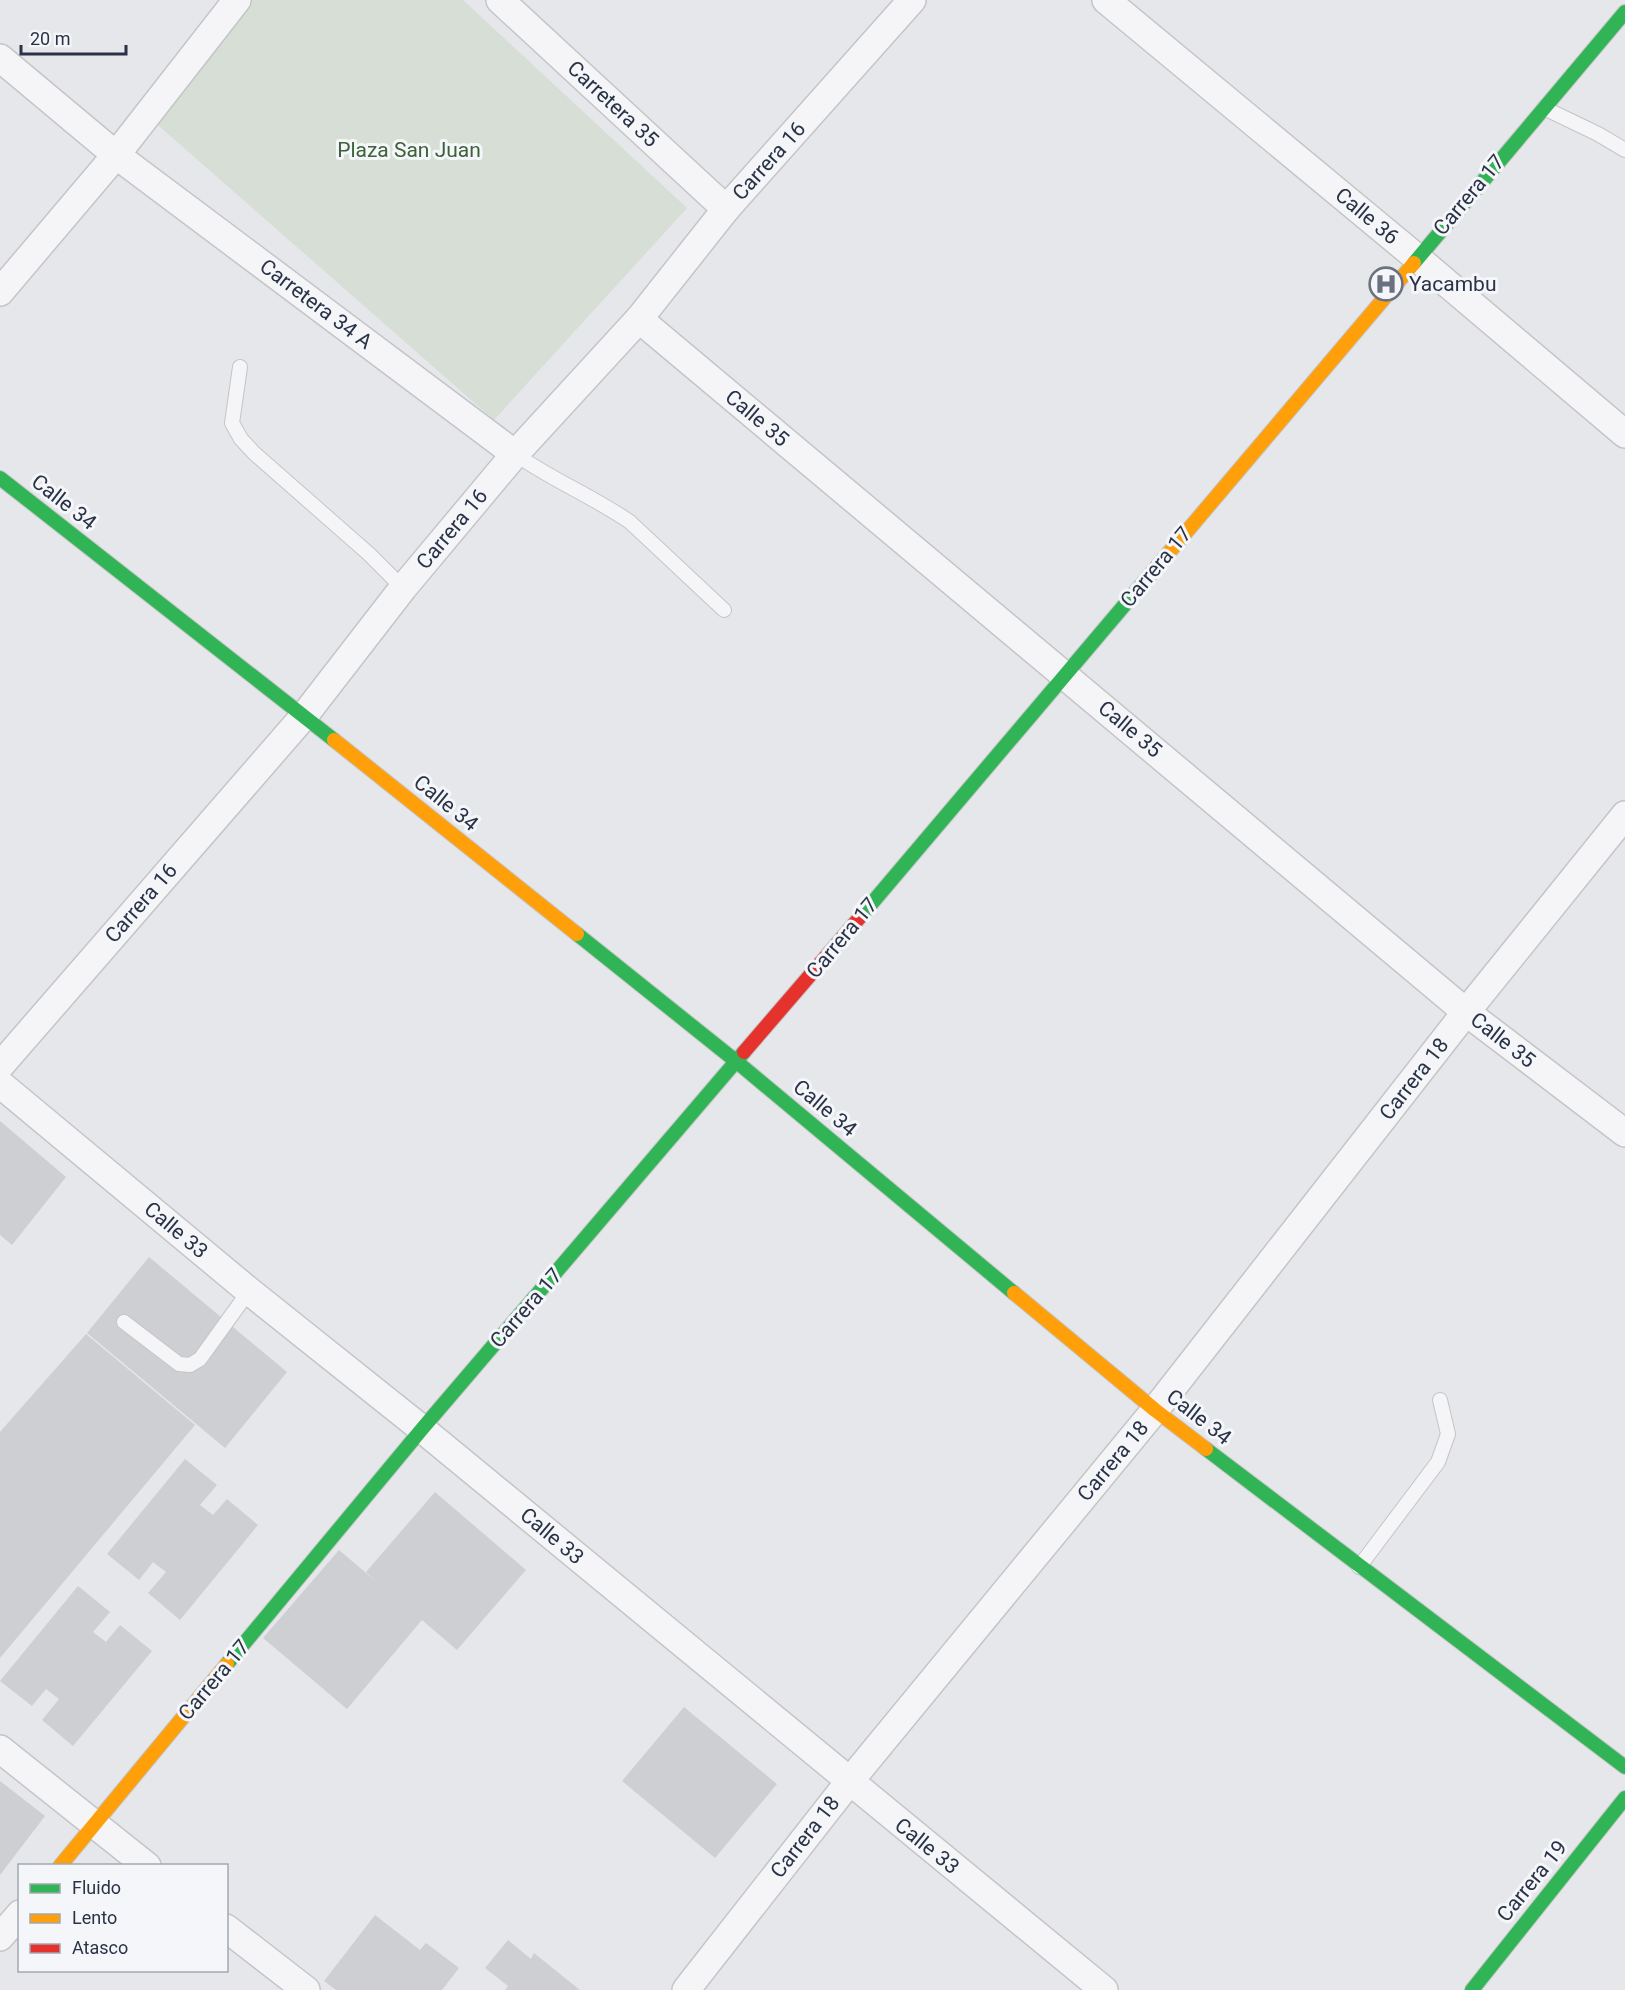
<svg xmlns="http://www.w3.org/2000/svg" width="1625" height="1990" font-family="Roboto,sans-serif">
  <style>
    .green { fill: #d6ded6 }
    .building { fill: #cecfd3 }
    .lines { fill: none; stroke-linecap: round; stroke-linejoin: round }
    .lane-casing { stroke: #c4c5c8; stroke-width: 16 }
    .street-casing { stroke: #c4c5c8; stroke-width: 30 }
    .fast-casing { stroke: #c4c5c8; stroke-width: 16 }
    .slow-casing { stroke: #c4c5c8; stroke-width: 16 }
    .jam-casing { stroke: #c4c5c8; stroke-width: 16 }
    .lane { stroke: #f5f5f7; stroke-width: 14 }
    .street { stroke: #f5f5f7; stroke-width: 27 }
    .fast { stroke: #30b455; stroke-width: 14 }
    .slow { stroke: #ff9f0a; stroke-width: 14 }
    .jam { stroke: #e5322d; stroke-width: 14 }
    .labels { text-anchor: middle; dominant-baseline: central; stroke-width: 6; stroke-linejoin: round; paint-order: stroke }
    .street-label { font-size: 21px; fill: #2a3246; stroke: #f4f6f9 }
    .park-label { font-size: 21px; fill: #3c6237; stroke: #f4f6f9 }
    .poi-label { font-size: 21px; fill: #2a3246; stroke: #f4f6f9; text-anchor: start }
  </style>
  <rect width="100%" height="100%" fill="#e6e7ea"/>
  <path class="green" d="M252,0H463L687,208L494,420L151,119Z"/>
  <g class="building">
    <path d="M0,1121L66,1177L12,1245L0,1235Z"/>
    <path d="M149,1257L287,1372L225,1448L87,1333Z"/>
    <path d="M86,1334L195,1425L0,1658V1432Z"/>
    <path d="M185,1459L217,1485L200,1505L213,1515L227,1499L258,1525L180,1620L148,1593L166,1572L153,1562L139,1580L107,1554Z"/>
    <path d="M435,1492L526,1570L457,1650L422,1620L347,1709L263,1638L339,1550L378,1583L366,1572Z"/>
    <path d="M78,1586L110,1612L93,1632L106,1642L120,1625L152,1651L73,1746L42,1720L59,1699L46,1689L32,1706L0,1681Z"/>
    <path d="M684,1707L777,1784L715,1858L622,1781Z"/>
    <path d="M0,1781L45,1816L0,1875Z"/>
    <path d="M375,1915L420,1950L426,1943L459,1968L442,1990H336L324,1981Z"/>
    <path d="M508,1940L531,1959L534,1953L580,1990H505L508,1986L485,1968Z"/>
  </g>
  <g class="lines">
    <defs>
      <g id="lane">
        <path d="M1544,108L1598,134L1625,150"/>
        <path d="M240,367L232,423L241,439L254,453L369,554L403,588"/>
        <path d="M515,454C552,480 594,497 630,522L724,610"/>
        <path d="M124,1322L179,1364L190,1365L200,1359L249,1291"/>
        <path d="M1359,1567L1438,1462L1448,1434L1440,1400"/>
      </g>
      <g id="street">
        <path d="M500,0L726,209"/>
        <path d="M1106,0L1416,257L1625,434"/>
        <path d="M0,58L116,155L515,454"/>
        <path d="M0,292L116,155L237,0"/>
        <path d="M639,319L1466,1012L1625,1133"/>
        <path d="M0,1066L304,716L403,588L515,454L639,319L726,209L912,0"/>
        <path d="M0,1084L249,1291L422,1429L1104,1990"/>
        <path d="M0,1749L147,1866"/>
        <path d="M226,1928L306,1990"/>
        <path d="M0,1937L20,1914"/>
        <path d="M686,1990L849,1782L1155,1410L1466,1012L1625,815"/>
      </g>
      <g id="fast">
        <path d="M1414,263L1625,12"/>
        <path d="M0,478L334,740"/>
        <path d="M861,916L1144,582"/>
        <path d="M577,934L737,1062L1014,1293"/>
        <path d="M1206,1449L1625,1767"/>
        <path d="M227,1664L422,1429L744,1052"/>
        <path d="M1472,1990L1625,1798"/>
      </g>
      <g id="slow">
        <path d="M1144,582L1414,263"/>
        <path d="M334,740L577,934"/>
        <path d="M1014,1293L1155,1410L1206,1449"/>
        <path d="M60,1866L227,1664"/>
      </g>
      <path id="jam" d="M744,1052L861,916"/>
    </defs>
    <use href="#lane" class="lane-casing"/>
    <use href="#street" class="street-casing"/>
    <use href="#fast" class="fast-casing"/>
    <use href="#slow" class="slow-casing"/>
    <use href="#jam" class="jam-casing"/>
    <use href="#lane" class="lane"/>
    <use href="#street" class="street"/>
    <use href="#fast" class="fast"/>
    <use href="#slow" class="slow"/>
    <use href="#jam" class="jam"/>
  </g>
  <defs>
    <symbol id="hospital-ring" viewBox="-11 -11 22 22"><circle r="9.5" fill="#f4f6f9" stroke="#6c717f" stroke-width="1.5"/><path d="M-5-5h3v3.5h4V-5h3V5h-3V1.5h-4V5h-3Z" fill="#6c717f"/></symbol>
  </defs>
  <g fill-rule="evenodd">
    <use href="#hospital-ring" x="1367" y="265" width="38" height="38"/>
  </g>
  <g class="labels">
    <g class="street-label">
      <text transform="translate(613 104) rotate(43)">Carretera 35</text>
      <text transform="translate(769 161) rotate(-48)">Carrera 16</text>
      <text transform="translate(1469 195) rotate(-50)">Carrera 17</text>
      <text transform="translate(1367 216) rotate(40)">Calle 36</text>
      <text transform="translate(316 304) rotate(37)">Carretera 34 A</text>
      <text transform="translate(757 418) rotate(40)">Calle 35</text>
      <text transform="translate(64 502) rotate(38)">Calle 34</text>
      <text transform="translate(452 529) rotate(-50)">Carrera 16</text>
      <text transform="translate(1156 567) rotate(-50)">Carrera 17</text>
      <text transform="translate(1130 729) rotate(40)">Calle 35</text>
      <text transform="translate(446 803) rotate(39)">Calle 34</text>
      <text transform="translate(141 903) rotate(-49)">Carrera 16</text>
      <text transform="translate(842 938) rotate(-50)">Carrera 17</text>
      <text transform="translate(1503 1040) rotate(38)">Calle 35</text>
      <text transform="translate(1414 1079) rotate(-52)">Carrera 18</text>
      <text transform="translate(825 1108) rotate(40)">Calle 34</text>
      <text transform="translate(176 1230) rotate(40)">Calle 33</text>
      <text transform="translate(526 1308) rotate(-49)">Carrera 17</text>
      <text transform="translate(1199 1417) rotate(38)">Calle 34</text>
      <text transform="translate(1113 1461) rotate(-50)">Carrera 18</text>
      <text transform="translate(552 1536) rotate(40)">Calle 33</text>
      <text transform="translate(214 1680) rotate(-50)">Carrera 17</text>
      <text transform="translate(805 1837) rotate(-52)">Carrera 18</text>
      <text transform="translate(927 1846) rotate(39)">Calle 33</text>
      <text transform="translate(1532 1881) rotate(-51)">Carrera 19</text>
    </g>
    <g class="park-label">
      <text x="409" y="150">Plaza San Juan</text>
    </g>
    <g class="poi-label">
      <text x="1409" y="284">Yacambu</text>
    </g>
  </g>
  <rect x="18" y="1864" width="210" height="108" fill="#f4f6f9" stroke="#a3a8b1" stroke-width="1.5"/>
  <rect x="30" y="1884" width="30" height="9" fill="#30b455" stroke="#a3a8b1" stroke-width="1.5"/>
  <text x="72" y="1894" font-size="18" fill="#2a3246">Fluido</text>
  <rect x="30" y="1914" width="30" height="9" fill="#ff9f0a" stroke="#a3a8b1" stroke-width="1.5"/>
  <text x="72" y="1924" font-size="18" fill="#2a3246">Lento</text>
  <rect x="30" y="1944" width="30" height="9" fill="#e5322d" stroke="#a3a8b1" stroke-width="1.5"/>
  <text x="72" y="1954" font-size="18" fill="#2a3246">Atasco</text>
  <path d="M21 45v9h105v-9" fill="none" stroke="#2a3246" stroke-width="3"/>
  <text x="30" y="45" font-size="18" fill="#2a3246" stroke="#f4f6f9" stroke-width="4.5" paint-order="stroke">20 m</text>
</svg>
